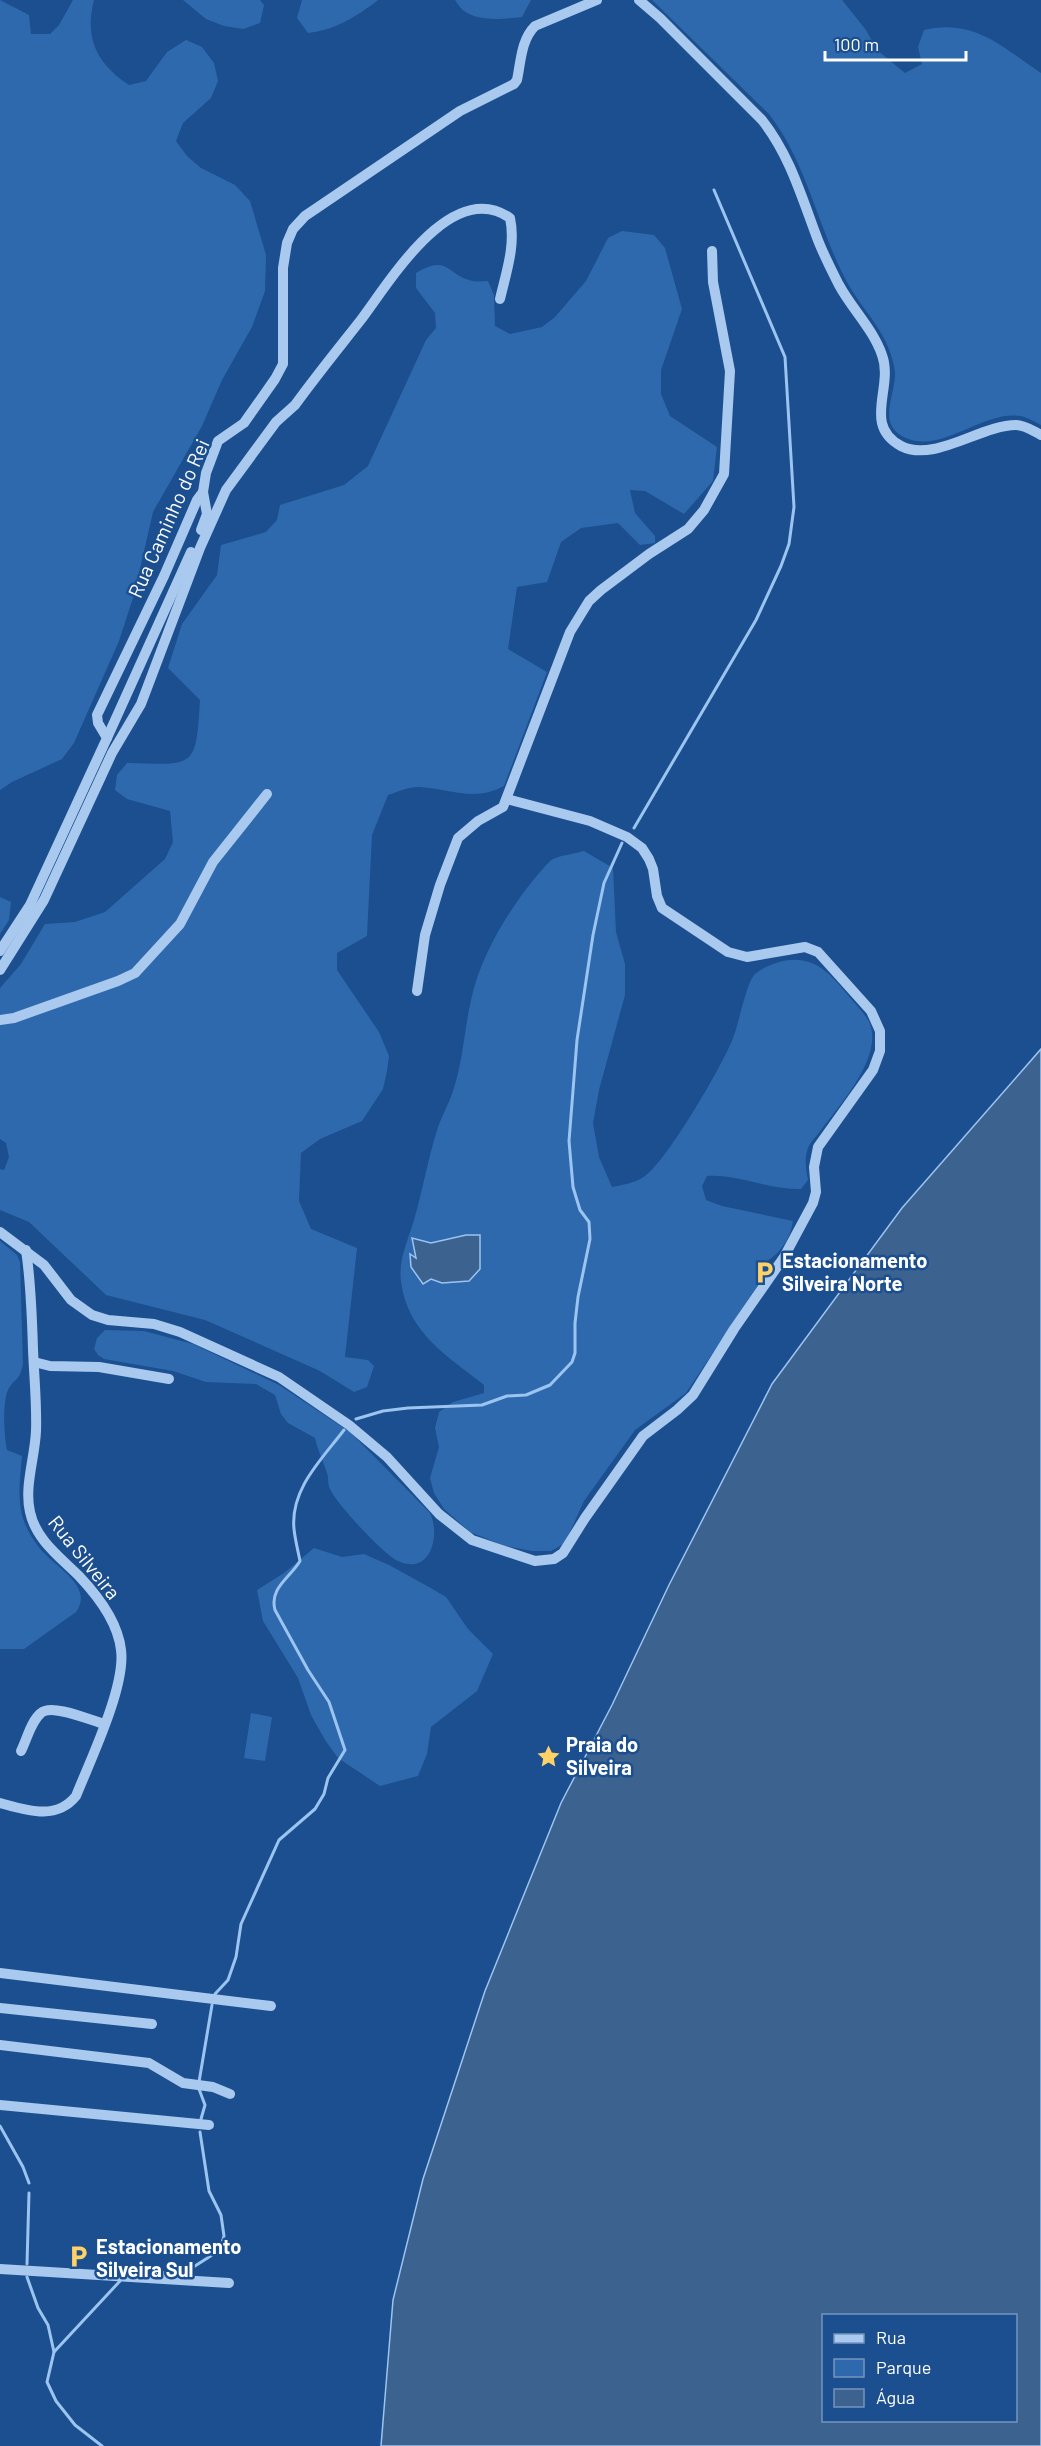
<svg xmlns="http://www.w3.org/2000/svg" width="1041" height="2446" font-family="Barlow,sans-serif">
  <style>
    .green { fill: #2e69ad; fill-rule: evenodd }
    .water { fill: #3c6290; stroke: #9cc4f0; stroke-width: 1.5; fill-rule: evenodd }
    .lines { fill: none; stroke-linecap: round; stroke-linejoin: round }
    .stream { stroke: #9cc4f0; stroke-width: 3 }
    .minor { stroke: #a9c9ee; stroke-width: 10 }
    .labels { text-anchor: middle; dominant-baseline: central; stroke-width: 5; stroke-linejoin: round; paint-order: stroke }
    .street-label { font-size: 20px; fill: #fff; stroke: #1b4f8f }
    .poi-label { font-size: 20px; font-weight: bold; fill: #fff; stroke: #1b4f8f; text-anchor: start }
  </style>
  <rect width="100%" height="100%" fill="#1b4f8f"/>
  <g class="green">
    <path d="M0,0L29,15L31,34H50L59,25L73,0H94C84,38 97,64 129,85L146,81L167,52L186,40L202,47L214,63L218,81L211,98L183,123L176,141L187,156L201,168L235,185L250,201L266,255L265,291L252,327L222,380L202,426L153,512L134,595L119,641L74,743L62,759L12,782L0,790Z"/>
    <path d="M183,0H260L264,5L260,23L243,29L224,26L206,19Z"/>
    <path d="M302,0H378C356,17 335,30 308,33L297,18Z"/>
    <path d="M455,0H531L522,17C505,19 479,22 464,11C461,9 457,3 455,0Z"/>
    <path d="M652,0H842L866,30L877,50L905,73L922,64L918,47L924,30C975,18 1003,48 1041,73V425C1035,422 1027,417 1020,416C984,410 941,454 906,438C876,425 895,397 895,374C895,367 892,358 890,352C881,326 860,306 847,282C818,228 807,163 769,114Z"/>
    <path d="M622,231L654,235L665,248L682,309L661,370V394L670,416L717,447L713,481L684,514L645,491L630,490L635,513L655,536V543L640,545L618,523L581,528L561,542L547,582L517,587L508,649L547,672L504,786C475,802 450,789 420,787C410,786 397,792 388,795L372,835L367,936L337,953V970L379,1032L389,1056L387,1071L383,1089L362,1121L320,1139L301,1153L299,1201L311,1229L357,1248L345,1357L368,1360L374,1366L367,1387L354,1392L320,1371L205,1320L106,1295L29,1222L0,1210V1169L4,1170L9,1157L6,1143L0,1139V988L21,964L45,924L75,922L105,912L165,859L173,842L170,811L127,799L115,790L117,775L127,763C195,765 196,769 200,700L168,668L182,624L217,575L221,545L266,532L277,520L280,505L344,485L368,466L426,340L436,328L435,313L416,288V273C449,253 447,276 473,281C477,282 483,281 488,281L494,295L495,326L510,334L542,327L555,317L586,281L608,238Z"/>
    <path d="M584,851L613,868L616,932L625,964V995L599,1090L593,1123L599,1157L612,1187C622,1185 634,1183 642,1178C663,1168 724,1063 733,1038C739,1024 746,983 755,974C762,968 770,965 779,962C815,952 832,976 853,1001C859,1009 869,1018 871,1027C880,1060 840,1105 821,1130C817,1136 810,1142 808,1148C804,1158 806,1170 808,1180L801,1189C768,1190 739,1174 707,1176L702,1186L706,1200L722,1206L793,1221C791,1233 787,1242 779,1251C770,1262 754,1264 761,1281L686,1393L635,1430L584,1501L565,1543L551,1551H532L505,1546L470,1532L444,1509L434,1493L430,1478L439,1447L435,1428L439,1412L453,1402L484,1393V1385C447,1356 408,1333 401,1282C398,1259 408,1241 414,1220C423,1189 428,1158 438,1127C442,1116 448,1105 452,1094C463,1063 464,1031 471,1000C481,954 510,907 540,872C544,868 548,862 553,859C561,855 574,854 584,851ZM466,1235L442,1283L430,1279L411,1254L417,1259L412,1239L431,1244Z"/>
    <path d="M0,897L11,902L9,920L0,934Z"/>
    <path d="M0,1241L17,1255L20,1262L23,1364C19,1382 17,1376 9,1388C2,1399 4,1437 7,1450L22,1456C20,1479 16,1504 26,1526C30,1535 37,1546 44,1553C58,1568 94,1588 76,1612L24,1649H0Z"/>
    <path d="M105,1330L144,1331L193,1344L279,1385L350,1432L430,1513C441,1536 430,1576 398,1561C384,1555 338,1505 331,1491C327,1485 329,1479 327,1473C323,1461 318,1451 315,1438L288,1423L281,1414L275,1395L256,1384L206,1382L173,1371L104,1359L98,1355L94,1349L97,1338Z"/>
    <path d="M314,1548L342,1557L364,1554L389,1565L429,1587L446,1597L468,1629L493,1654L477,1691L431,1727L427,1754L418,1776L380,1786L338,1758L325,1740L311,1715L298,1678L263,1621L257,1590L284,1573Z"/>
    <path d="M251,1713L272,1717L265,1761L244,1758Z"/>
  </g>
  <g class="water">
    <path d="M1041,1049V2446H381L393,2300L423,2179L485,1991L561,1803L612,1705L669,1585L772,1384L902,1208ZM824,2316H1016V2420H824Z"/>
    <path d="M466,1235H480V1269L469,1281L442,1283L431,1279L423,1284L411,1267L410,1254L416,1258L412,1238L431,1243Z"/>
  </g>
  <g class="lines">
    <g class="stream">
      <path d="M634,828L756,620L781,566L789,544L794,507L785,357L714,190"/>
      <path d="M356,1419L383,1411L408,1408L482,1405L507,1396L526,1395L550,1385L572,1362L575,1353V1323L578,1297L590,1239L589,1222L580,1210L573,1187L569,1141L577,1040L593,935L604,883L622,843"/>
      <path d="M215,1994L228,1980L236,1957L241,1924L279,1840L315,1809L324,1794L328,1778L345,1750L329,1702L308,1670L275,1610C269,1588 290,1578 300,1561C298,1551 295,1539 294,1529C290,1489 322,1459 344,1430"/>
      <path d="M199,2082L212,2005"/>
      <path d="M199,2089L205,2105L201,2119"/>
      <path d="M0,2126L23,2167L29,2183"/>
      <path d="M27,2264L29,2193"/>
      <path d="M132,2272L184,2273L220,2250L224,2236L221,2215L209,2191L200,2132"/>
      <path d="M27,2277L38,2308L48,2325L54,2352L47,2382L56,2401L75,2425L102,2446"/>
      <path d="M54,2352L120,2281"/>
    </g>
    <g class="minor">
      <path d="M639,0L660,18L762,120C789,154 801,195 816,235C822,252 831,269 839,285C852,309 873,329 882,355C894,387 862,425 901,446C934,463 981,425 1016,425C1025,425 1033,431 1041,435"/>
      <path d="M201,530L207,514L203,492"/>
      <path d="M107,738L191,552"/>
      <path d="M0,951L30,905L107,738L98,723L97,715L164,576L197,500L203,492L206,473L218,441L244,423L275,379L283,364V268L287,243L293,229L305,216L460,111L514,84L517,80C521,61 521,40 535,26L597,0"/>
      <path d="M0,970L44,900L112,753L141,704L200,548L226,490L276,422L295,405C316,376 338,349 360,321C389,283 451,177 510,218C516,245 506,273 500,299"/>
      <path d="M417,991L425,935L440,885L458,838L478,821L503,807L570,632L589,601L601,590L649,554L688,529L704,510L724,474L730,371L713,282L712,251"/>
      <path d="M0,1020L14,1018L118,981L135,973L180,924L213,862L267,794"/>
      <path d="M0,1232L44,1265L71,1300L92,1315L108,1320L154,1324L180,1332L279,1377L349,1425L387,1457L439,1514L472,1540L535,1561L554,1559L563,1553L585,1518L643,1436L677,1410L693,1395L734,1329L784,1257L813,1203L816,1192L814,1167L818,1147L873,1070L880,1051V1031L871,1011L818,952L805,947L747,957L728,952L662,908L657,896L653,869L649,859L642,848L627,837L590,821L507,799"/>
      <path d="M34,1362L50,1366L99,1367L169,1379"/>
      <path d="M21,1751C27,1739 31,1721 41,1713C51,1703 90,1720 104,1724"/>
      <path d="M0,1803C26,1810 56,1821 76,1796C90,1761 126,1686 121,1650C118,1622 97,1595 79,1576C60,1557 36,1540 30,1512C24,1487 35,1457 36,1431C37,1404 34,1376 33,1349C32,1316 31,1283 26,1250"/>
      <path d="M0,1973L271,2006"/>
      <path d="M0,2008L152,2024"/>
      <path d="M0,2045L149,2063L183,2083L213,2087L230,2094"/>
      <path d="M0,2105L209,2125"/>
      <path d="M0,2269L229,2283"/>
    </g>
  </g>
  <defs>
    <symbol id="parking-bare" viewBox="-9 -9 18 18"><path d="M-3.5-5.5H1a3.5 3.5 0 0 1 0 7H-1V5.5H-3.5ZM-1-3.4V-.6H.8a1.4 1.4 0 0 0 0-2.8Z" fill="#ffd166" stroke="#1b4f8f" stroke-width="2.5" paint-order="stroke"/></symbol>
    <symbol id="sight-bare" viewBox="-9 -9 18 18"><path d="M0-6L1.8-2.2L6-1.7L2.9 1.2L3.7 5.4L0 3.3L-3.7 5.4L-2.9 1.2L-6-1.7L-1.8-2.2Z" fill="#ffd166" stroke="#1b4f8f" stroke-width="2.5" paint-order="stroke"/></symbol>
  </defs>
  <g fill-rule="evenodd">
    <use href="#parking-bare" x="748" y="1256" width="33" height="33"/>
    <use href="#sight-bare" x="532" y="1740" width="33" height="33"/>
    <use href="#parking-bare" x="62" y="2240" width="33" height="33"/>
  </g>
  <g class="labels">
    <g class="street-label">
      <text transform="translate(168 518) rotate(-66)">Rua Caminho do Rei</text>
      <text transform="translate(85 1557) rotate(51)">Rua Silveira</text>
    </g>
    <g class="poi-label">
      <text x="782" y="1260">Estacionamento<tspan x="782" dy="23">Silveira Norte</tspan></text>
      <text x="566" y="1744">Praia do<tspan x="566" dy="23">Silveira</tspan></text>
      <text x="96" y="2246">Estacionamento<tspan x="96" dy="23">Silveira Sul</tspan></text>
    </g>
  </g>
  <rect x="822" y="2314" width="195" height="108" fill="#1b4f8f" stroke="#7695bc" stroke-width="1.5"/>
  <rect x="834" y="2334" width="30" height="9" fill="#a9c9ee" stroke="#7695bc" stroke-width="1.5"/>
  <text x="876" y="2344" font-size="18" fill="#ffffff">Rua</text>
  <rect x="834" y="2359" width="30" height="18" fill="#2e69ad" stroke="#7695bc" stroke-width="1.5"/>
  <text x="876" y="2374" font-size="18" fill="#ffffff">Parque</text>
  <rect x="834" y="2389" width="30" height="18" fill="#3c6290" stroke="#7695bc" stroke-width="1.5"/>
  <text x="876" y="2404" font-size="18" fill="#ffffff">Água</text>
  <path d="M825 51v9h141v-9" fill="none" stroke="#ffffff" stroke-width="3"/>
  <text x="834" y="51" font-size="18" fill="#ffffff" stroke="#1b4f8f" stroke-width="4.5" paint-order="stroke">100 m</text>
</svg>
